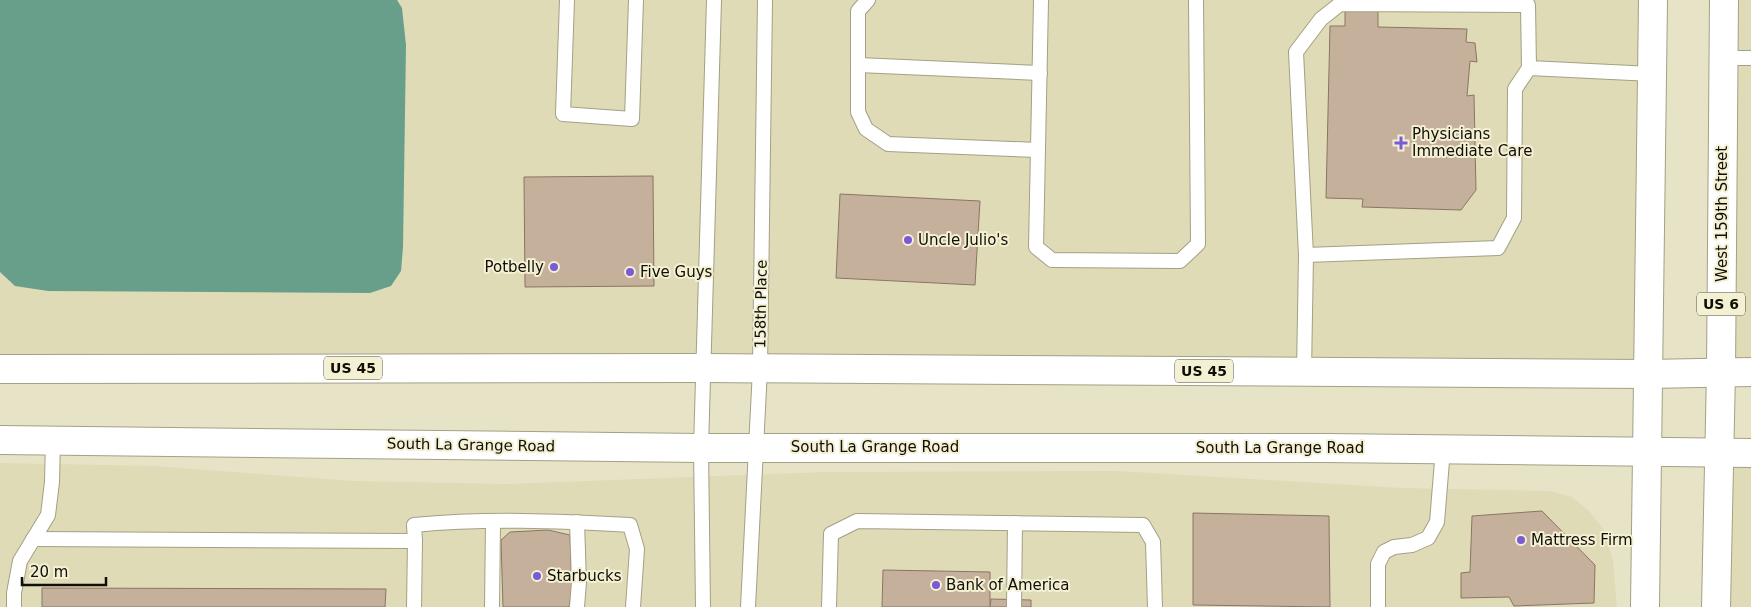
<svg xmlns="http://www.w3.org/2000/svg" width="1751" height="607" font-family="'DejaVu Sans',sans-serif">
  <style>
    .built { fill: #dfdbb7 }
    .water { fill: #679f8b }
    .building { fill: #c5b09b; stroke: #897662 }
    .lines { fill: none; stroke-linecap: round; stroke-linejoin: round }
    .service-casing { stroke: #a3a085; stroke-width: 16 }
    .primary-casing { stroke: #a3a085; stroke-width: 30 }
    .trunk-casing { stroke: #a3a085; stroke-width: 30 }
    .service { stroke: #fff; stroke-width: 14 }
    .primary { stroke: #fff; stroke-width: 28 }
    .trunk { stroke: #fff; stroke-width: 28 }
    .poi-dot { fill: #7a5bd5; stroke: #f4f0d4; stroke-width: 2 }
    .labels { text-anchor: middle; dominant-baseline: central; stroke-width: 4; stroke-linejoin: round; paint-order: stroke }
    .shield { fill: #f4f0d4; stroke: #545243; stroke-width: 1 }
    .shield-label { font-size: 14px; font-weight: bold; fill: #100e05 }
    .poi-label { font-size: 15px; fill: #100e05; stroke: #f4f0d4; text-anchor: start }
    .street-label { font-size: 15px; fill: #100e05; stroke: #f4f0d4 }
  </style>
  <rect width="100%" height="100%" fill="#e7e3c7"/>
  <g class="built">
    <path d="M0,0H1644L1638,365L0,360Z"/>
    <path d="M1730,0H1751V365L1728,364Z"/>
    <path d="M1726,461H1751V607H1724Z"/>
    <path d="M0,463L155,466L353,481L507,484L826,472L1118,471L1402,488L1549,491L1572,497L1589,511L1604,530L1613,561L1617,607H0Z"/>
  </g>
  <path class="water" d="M0,0H397L402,8L406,45L403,247L401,271L391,286L370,293L48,291L15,286L0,272Z"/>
  <g class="building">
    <path d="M1345,9L1378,10V27L1467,29L1466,42L1475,43L1477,62L1470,61L1467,96L1474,95L1476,190L1461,210L1362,207L1363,199L1326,198L1330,26H1345Z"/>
    <path d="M653,176L654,286L525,287L524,177Z"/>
    <path d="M840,194L980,201L975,285L836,278Z"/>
    <path d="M1542,511L1595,565L1594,603L1514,606L1509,597L1461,598V573L1470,572L1472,516Z"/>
    <path d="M1193,513L1329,516L1330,607L1193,605Z"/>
    <path d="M548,530L570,535L572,590L569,607H503L501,540L510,532Z"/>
    <path d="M883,570L990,572V607H882Z"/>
    <path d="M42,588L386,589L385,607H42Z"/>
    <path d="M991,599L1031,600V607H990Z"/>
  </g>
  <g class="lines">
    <defs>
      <g id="service">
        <path d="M567,0L563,114L632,119L636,0"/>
        <path d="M868,0L858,11V112L866,129L888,144L1038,150"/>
        <path d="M1041,0L1036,247L1052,260L1180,261L1198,244L1196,0"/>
        <path d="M1724,58H1751"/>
        <path d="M858,65L1040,73"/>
        <path d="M1306,255L1498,248L1514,218L1515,89L1529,68"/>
        <path d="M1304,372L1306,255L1296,52L1321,19L1340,4L1528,5L1529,68L1652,74"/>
        <path d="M577,522L579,582L577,607"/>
        <path d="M33,539L415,541L414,607"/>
        <path d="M415,541L414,525C486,518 559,521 630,525L637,549L633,607"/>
        <path d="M14,607V593L20,561L48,515L52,482L53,441"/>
        <path d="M492,607L493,522"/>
        <path d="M703,607L701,448L714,0"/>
        <path d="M748,607L760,369L765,0"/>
        <path d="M829,607L831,534L857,521L1143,525L1153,542L1155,607"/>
        <path d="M1014,607L1015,523"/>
        <path d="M1378,607V564L1384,552L1394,547L1412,545L1428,538L1437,522L1443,449"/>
      </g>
      <g id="primary">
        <path d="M1645,607L1653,0"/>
        <path d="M1716,607L1721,372L1724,0"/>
      </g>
      <g id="trunk">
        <path d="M0,369L705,368L1648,374L1751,372"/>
        <path d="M0,440L701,448H1326L1751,453"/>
      </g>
    </defs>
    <use href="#service" class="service-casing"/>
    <use href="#primary" class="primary-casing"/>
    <use href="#trunk" class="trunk-casing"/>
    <use href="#service" class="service"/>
    <use href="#primary" class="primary"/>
    <use href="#trunk" class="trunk"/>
  </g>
  <g class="poi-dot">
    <path d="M1398.5 135.5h5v5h5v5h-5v5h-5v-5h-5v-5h5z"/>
    <circle cx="908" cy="240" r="5"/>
    <circle cx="554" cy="267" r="5"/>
    <circle cx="630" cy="272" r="5"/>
    <circle cx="1521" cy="540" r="5"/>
    <circle cx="537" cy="576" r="5"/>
    <circle cx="936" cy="585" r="5"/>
  </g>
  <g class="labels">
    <g class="shield">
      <rect x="1697" y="292.5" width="48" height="23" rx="4"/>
      <rect x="324" y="356.5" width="58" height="23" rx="4"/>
      <rect x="1175" y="359.5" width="58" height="23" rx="4"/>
    </g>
    <g class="shield-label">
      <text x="1721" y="304">US 6</text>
      <text x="353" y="368">US 45</text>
      <text x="1204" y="371">US 45</text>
    </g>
    <g class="poi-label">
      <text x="1412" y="134">Physicians<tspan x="1412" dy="17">Immediate Care</tspan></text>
      <text x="918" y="240">Uncle Julio's</text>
      <text x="544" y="267" text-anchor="end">Potbelly</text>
      <text x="640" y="272">Five Guys</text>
      <text x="1531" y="540">Mattress Firm</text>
      <text x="547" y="576">Starbucks</text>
      <text x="946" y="585">Bank of America</text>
    </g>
    <g class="street-label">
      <text transform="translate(1722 214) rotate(-90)">West 159th Street</text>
      <text transform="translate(761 304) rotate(-89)">158th Place</text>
      <text transform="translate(471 445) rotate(1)">South La Grange Road</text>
      <text x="875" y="447">South La Grange Road</text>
      <text x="1280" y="448">South La Grange Road</text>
    </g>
  </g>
  <path d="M22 577v8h84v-8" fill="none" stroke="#100e05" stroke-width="2.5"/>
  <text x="30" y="577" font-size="15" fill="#100e05" stroke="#f4f0d4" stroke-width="4" paint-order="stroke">20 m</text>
</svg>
